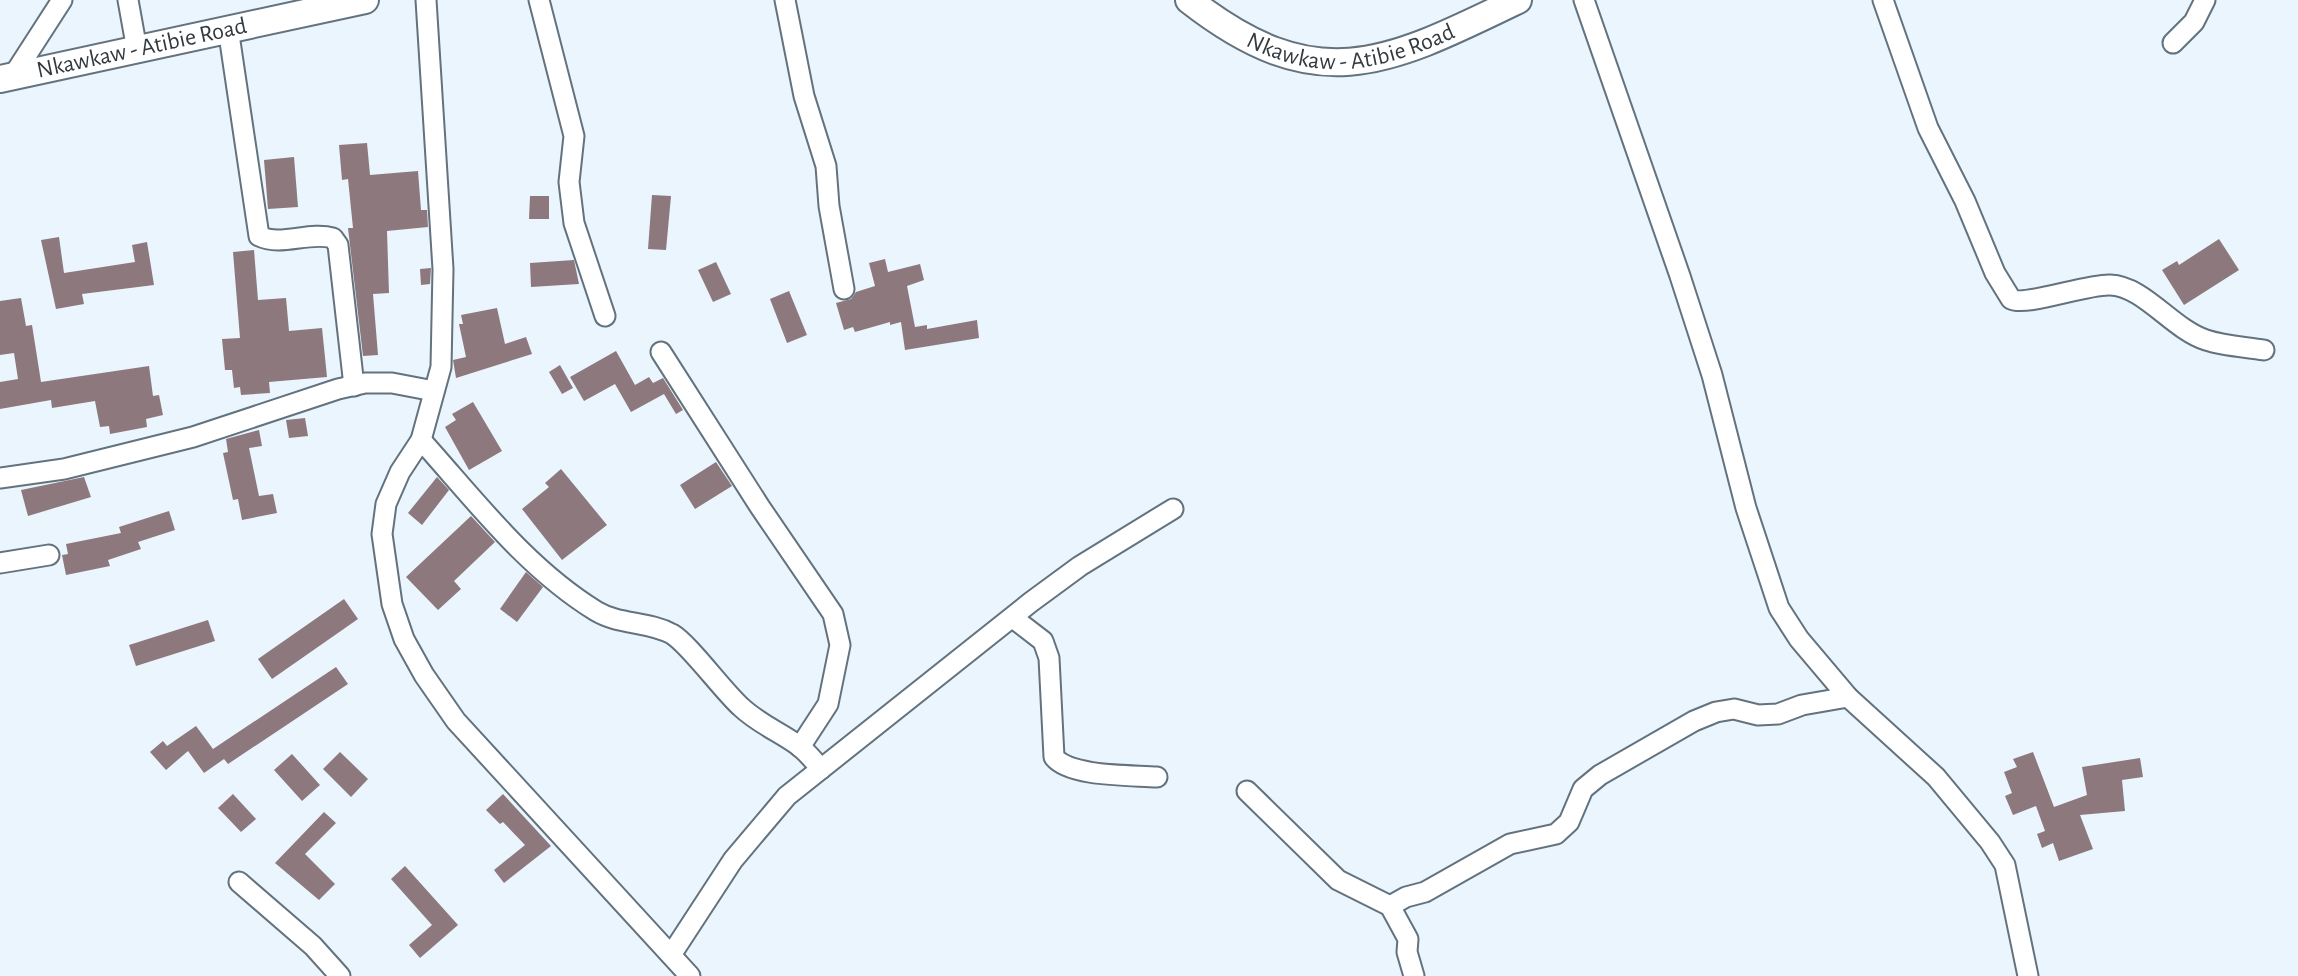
<svg xmlns="http://www.w3.org/2000/svg" width="2298" height="976" font-family="'Alegreya Sans',sans-serif">
  <style>
    .building { fill: #8d787d }
    .lines { fill: none; stroke-linecap: round; stroke-linejoin: round }
    .street-casing { stroke: #62727e; stroke-width: 23 }
    .secondary-casing { stroke: #62727e; stroke-width: 30 }
    .street { stroke: #fff; stroke-width: 19 }
    .secondary { stroke: #fff; stroke-width: 26 }
    .labels { text-anchor: middle; dominant-baseline: central; stroke-width: 7; stroke-linejoin: round; paint-order: stroke }
    .street-label { font-size: 24px; fill: #333a3f; stroke: #fff }
  </style>
  <rect width="100%" height="100%" fill="#eaf5fd"/>
  <g class="building">
    <path d="M367,143L370,175L418,171L421,210H427L428,227L387,231L389,293L373,294L378,355L363,356L348,228H353L348,179L342,180L339,145Z"/>
    <path d="M294,157L298,207L268,209L264,160Z"/>
    <path d="M652,195L671,196L666,250L648,249Z"/>
    <path d="M530,196H549V219H529Z"/>
    <path d="M59,237L64,273L135,262L132,245L147,242L154,285L82,294L84,304L56,309L41,240Z"/>
    <path d="M2219,239L2239,270L2184,305L2162,270L2177,261L2179,265Z"/>
    <path d="M254,250L258,300L286,298L289,331L322,328L327,377L269,382L270,393L241,395L240,387L234,388L232,370H225L222,339L240,338L233,252Z"/>
    <path d="M885,259L888,272L920,264L924,280L907,286L915,327L927,325V329L977,320L979,338L905,350L901,322L890,325V322L855,332L853,327L844,330L836,303L851,299L856,292L875,286L869,263Z"/>
    <path d="M574,260L579,284L531,287L530,263Z"/>
    <path d="M716,262L731,294L713,302L698,270Z"/>
    <path d="M431,268L430,284L421,285L420,269Z"/>
    <path d="M789,291L807,335L787,343L770,299Z"/>
    <path d="M21,298L26,326L32,325L41,382L149,366L153,396L159,395L163,415L146,419L147,427L110,434L109,426L100,427L95,401L52,408L51,400L0,409V382L18,379L14,353L0,355V301Z"/>
    <path d="M497,308L505,344L526,337L532,354L456,378L453,360L466,357L459,324H463L461,315Z"/>
    <path d="M616,351L635,385L649,377L653,383L663,378L683,410L676,414L664,394L631,412L615,384L584,401L570,377Z"/>
    <path d="M560,365L573,388L562,394L549,372Z"/>
    <path d="M473,402L502,451L469,470L445,427L456,420L452,414Z"/>
    <path d="M305,418L308,436L289,438L286,420Z"/>
    <path d="M259,430L262,446L249,448L259,496L273,494L277,513L242,520L238,499L233,500L223,453L228,452L226,439Z"/>
    <path d="M716,462L732,486L695,509L680,485Z"/>
    <path d="M561,469L607,525L562,560L522,509L549,487L545,483Z"/>
    <path d="M84,477L91,497L28,516L21,490Z"/>
    <path d="M437,477L449,490L422,525L408,513Z"/>
    <path d="M169,511L175,530L138,542L141,549L108,560L110,566L66,575L62,555L68,554L66,544L121,533L119,527Z"/>
    <path d="M471,516L495,542L454,581L461,589L438,610L406,577Z"/>
    <path d="M526,572L543,587L517,622L500,609Z"/>
    <path d="M344,599L358,619L272,679L258,659Z"/>
    <path d="M208,620L215,641L136,666L129,645Z"/>
    <path d="M336,667L348,684L228,764L224,759L204,773L188,751L166,770L150,752L163,741L167,746L196,726L213,749Z"/>
    <path d="M340,752L368,779L351,797L323,769Z"/>
    <path d="M2033,752L2054,807L2087,795L2082,767L2140,758L2143,777L2122,780L2125,811L2080,815L2093,849L2059,861L2053,843L2042,848L2037,834L2045,831L2036,806L2013,815L2005,796L2012,793L2004,772L2017,767L2013,759Z"/>
    <path d="M292,754L320,785L302,801L274,770Z"/>
    <path d="M233,794L256,819L241,832L218,808Z"/>
    <path d="M503,794L551,846L504,883L494,870L525,845L503,822L500,824L486,810Z"/>
    <path d="M324,812L336,823L305,854L335,884L319,900L275,863Z"/>
    <path d="M405,866L458,925L420,958L409,945L432,925L391,879Z"/>
  </g>
  <g class="lines">
    <defs>
      <g id="street">
        <path d="M128,0L137,50"/>
        <path d="M426,0L443,269L441,367L421,440L400,472L386,504L382,534L392,604L404,639L424,675L456,721L690,976"/>
        <path d="M539,0L574,136L569,182L574,223L605,316"/>
        <path d="M785,0L804,96L826,166L829,206L844,289"/>
        <path d="M1584,0L1680,276L1712,375L1746,508L1779,608L1799,639L1848,697L1936,777L1990,842L2005,865L2028,976"/>
        <path d="M1883,0L1928,128L1965,201L1995,273L2011,299C2025,307 2086,284 2110,285C2144,286 2172,329 2206,340C2224,346 2246,347 2264,350"/>
        <path d="M228,28L259,236C281,247 309,231 333,238L338,245L354,386"/>
        <path d="M2173,43L2194,22L2205,0"/>
        <path d="M13,76L62,0"/>
        <path d="M661,352L760,507L833,614L840,645L828,704L800,747"/>
        <path d="M421,440C475,500 526,568 596,611C619,625 648,621 672,634C689,644 723,691 741,707C759,724 780,732 799,746C807,752 814,761 821,769"/>
        <path d="M0,478L64,469L193,437L338,389L365,383H392L434,391"/>
        <path d="M0,563L49,555"/>
        <path d="M1013,618L1043,641L1049,658L1054,757C1070,777 1131,775 1157,777"/>
        <path d="M1247,791L1338,880L1390,906L1408,939L1407,952L1414,976"/>
        <path d="M239,882L313,946L340,976"/>
        <path d="M1390,906L1406,897L1425,892L1510,844L1556,834L1569,822L1583,789L1600,775L1694,721L1716,712L1734,709L1758,715L1778,714L1802,705L1848,697"/>
        <path d="M671,955L733,860L787,796L1031,602L1080,566L1173,509"/>
      </g>
      <g id="secondary">
        <path id="s1" d="M1189,0C1317,100 1386,64 1518,0"/>
        <path id="s2" d="M0,79L365,0"/>
      </g>
    </defs>
    <use href="#street" class="street-casing"/>
    <use href="#secondary" class="secondary-casing"/>
    <use href="#street" class="street"/>
    <use href="#secondary" class="secondary"/>
  </g>
  <g class="labels">
    <g class="street-label">
      <text stroke="none"><textPath href="#s1" startOffset="178">Nkawkaw - Atibie Road</textPath></text>
      <text stroke="none"><textPath href="#s2" startOffset="145">Nkawkaw - Atibie Road</textPath></text>
    </g>
  </g>
</svg>
